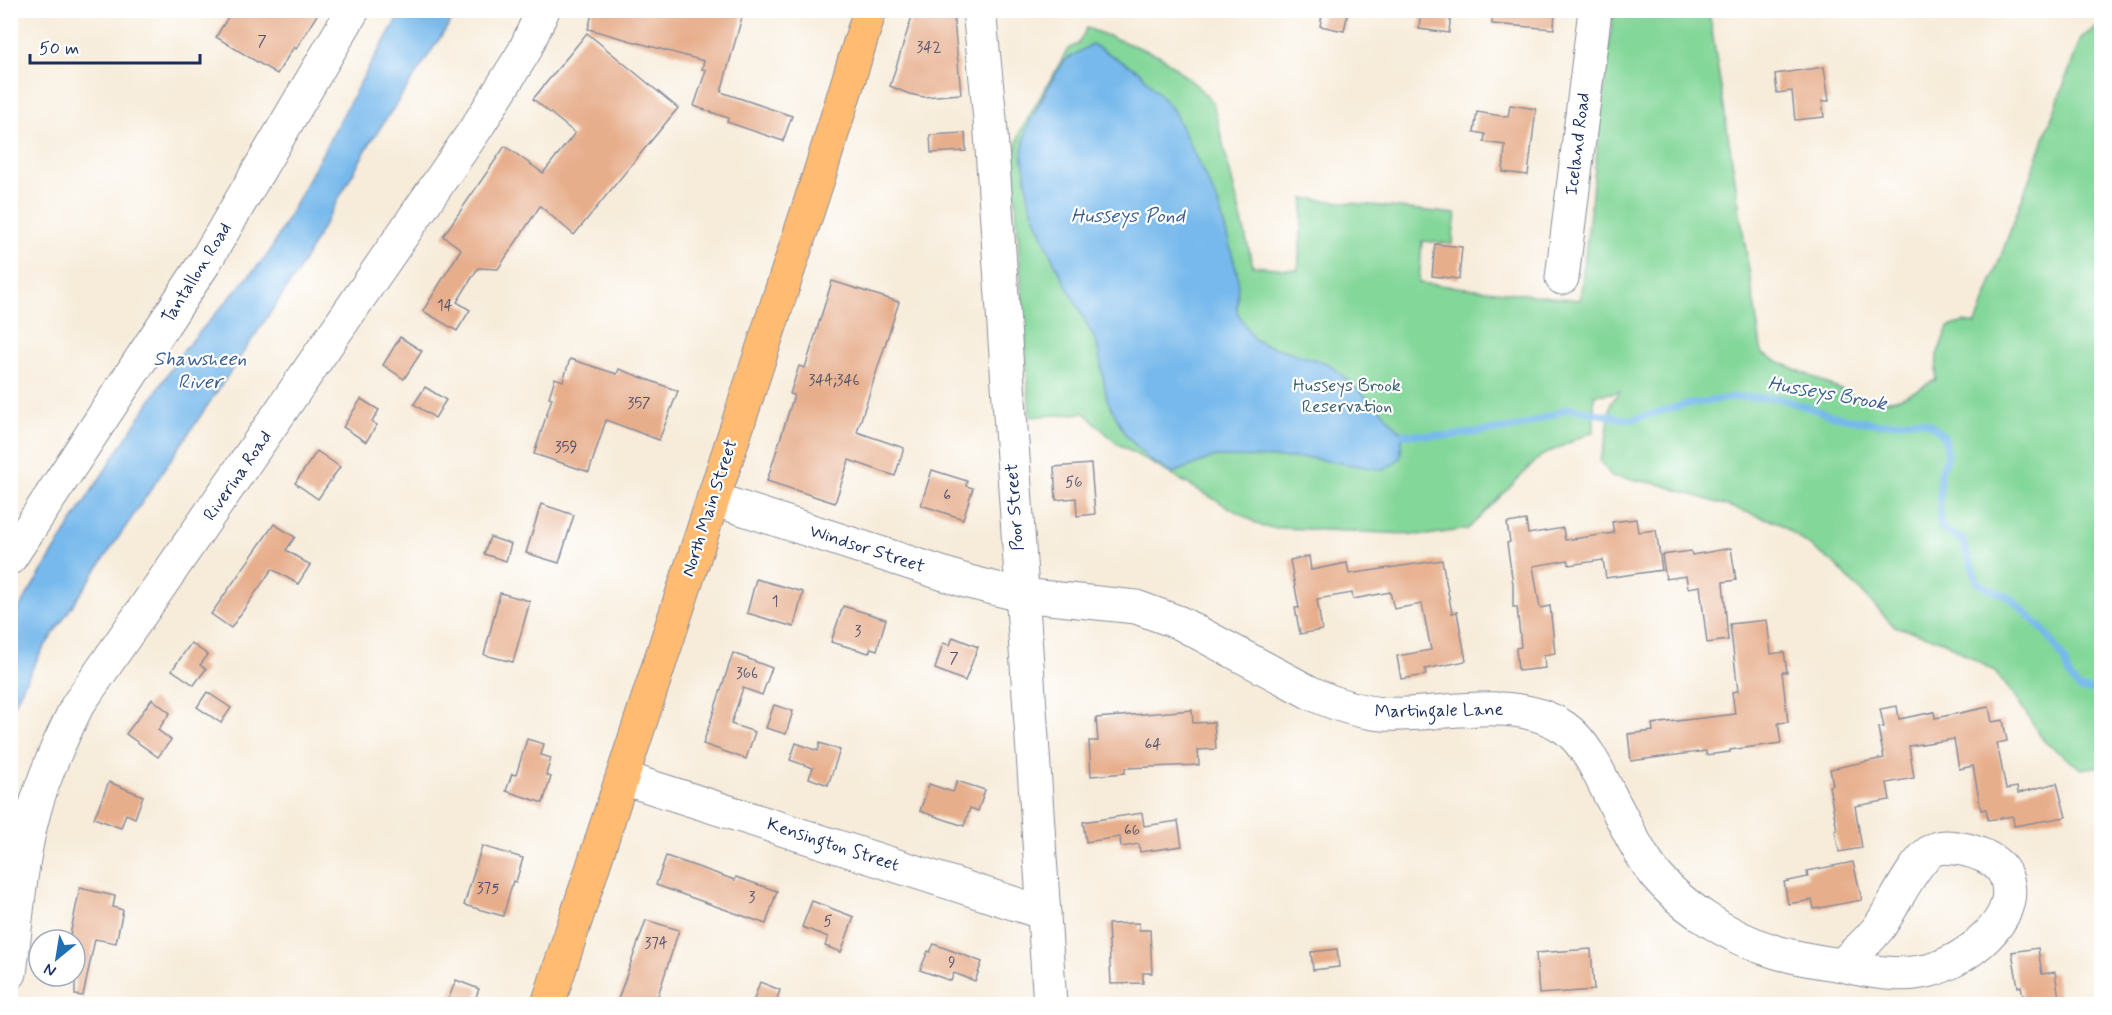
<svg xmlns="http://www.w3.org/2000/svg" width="2112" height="1015" font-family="Mynerve,sans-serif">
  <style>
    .green { fill: #83d799; stroke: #4f837c; stroke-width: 1.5 }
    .water { fill: #77b9ec; stroke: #4974a5; stroke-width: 1.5 }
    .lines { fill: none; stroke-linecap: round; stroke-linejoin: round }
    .stream { stroke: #77b9ec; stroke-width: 7 }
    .building { fill: #e7ae8c }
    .minor-casing { stroke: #898e9c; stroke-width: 35 }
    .major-casing { stroke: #898e9c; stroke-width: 35 }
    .minor { stroke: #fff; stroke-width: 33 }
    .major { stroke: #ffbb71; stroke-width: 33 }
    .labels { text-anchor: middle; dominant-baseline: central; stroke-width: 4.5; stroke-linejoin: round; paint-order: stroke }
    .number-label { font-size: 15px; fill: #4e4f6a }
    .street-label { font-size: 18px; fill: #1b2f5e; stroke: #fff }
    .park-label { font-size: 18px; fill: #3a6170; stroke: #fff }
    .water-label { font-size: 20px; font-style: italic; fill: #3b5f90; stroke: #fff }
  </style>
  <rect width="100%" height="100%" fill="#fff"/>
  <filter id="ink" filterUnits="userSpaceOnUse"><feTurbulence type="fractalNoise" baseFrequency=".0167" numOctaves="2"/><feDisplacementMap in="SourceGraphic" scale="12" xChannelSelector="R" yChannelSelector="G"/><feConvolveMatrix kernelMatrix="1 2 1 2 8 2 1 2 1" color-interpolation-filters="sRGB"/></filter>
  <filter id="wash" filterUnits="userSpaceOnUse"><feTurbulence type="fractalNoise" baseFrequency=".008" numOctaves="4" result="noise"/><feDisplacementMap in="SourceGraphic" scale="24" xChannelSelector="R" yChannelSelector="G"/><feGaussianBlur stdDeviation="1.35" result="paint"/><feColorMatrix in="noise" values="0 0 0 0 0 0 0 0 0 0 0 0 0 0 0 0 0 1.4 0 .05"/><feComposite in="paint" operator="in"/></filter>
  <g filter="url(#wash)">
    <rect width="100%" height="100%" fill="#f7ecda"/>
    <path class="green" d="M1613,11H1709L1762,354L1865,401C1897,403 1909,395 1936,379L1937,355L1948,327L1964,322L1976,324L2081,38L2101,24V766L2081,769L2045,742L2014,695L1994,671L1943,641L1894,626L1835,564L1777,522L1659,484L1611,476L1600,460L1606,440L1611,402L1620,392L1594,395V431L1541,456L1468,529L1427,535L1263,527L1116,443L1085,413L1030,417L1013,161L1020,132L1068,49L1078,44L1087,28L1161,56L1196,85L1213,103L1253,266L1298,270L1304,198L1456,214L1452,244L1422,241L1419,283L1580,300Z"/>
    <g class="water">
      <path d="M402,11H458L370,143L297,273L41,652L11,710V621L89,495L182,352L269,253L361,81Z"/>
      <path d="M1092,44L1140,72L1173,110L1218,203L1238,276L1237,312L1254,339L1263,344L1329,364L1379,408L1403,434L1400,458L1384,470L1309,458L1213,457L1173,473L1149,460L1125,434L1107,399L1097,343L1054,262L1030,205L1022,153L1027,127L1053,78L1064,61Z"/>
    </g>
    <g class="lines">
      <path class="stream" d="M1403,434L1448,436L1519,427L1570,408L1630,420L1684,405L1737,397L1779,398L1834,416L1878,424L1919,420L1930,424L1944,436L1948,456L1940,472V525L1946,532L1962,539L1978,583L2012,599L2047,634L2064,659L2068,674L2079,689L2102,691"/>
    </g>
    <g id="blocks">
      <g class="building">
        <path d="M232,10H320L296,49L294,47L277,74L216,37Z"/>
        <path d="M593,10H744L721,92L792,116L783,141L727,122L728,118L694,106L706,70L702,69L704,61L588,29Z"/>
        <path d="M914,10H953L961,94L924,97L909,94L890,86Z"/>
        <path d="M1323,10L1348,12L1344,31L1320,26Z"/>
        <path d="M1421,10H1451L1449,33L1419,29Z"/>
        <path d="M1493,10H1555L1554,29L1492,24Z"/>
        <path d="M587,33L678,108L574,235L540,206L498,269L478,268L457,302L470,310L457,331L423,311L461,249L443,236L505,146L543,173L575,133L533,99Z"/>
        <path d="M1824,67L1829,101H1822L1824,117L1795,120L1792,91L1777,93L1775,74Z"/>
        <path d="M1510,105L1536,109L1528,175L1503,172L1505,145L1484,142L1485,134L1474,132L1477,112L1508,117Z"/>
        <path d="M965,133L966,151L931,153L930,135Z"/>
        <path d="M1435,244L1462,247L1459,279L1432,276Z"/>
        <path d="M832,281L899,302L857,432L904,448L895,476L849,460L835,503L767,481L794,395L790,394L799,366L805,368Z"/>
        <path d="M400,337L422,351L404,379L383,365Z"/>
        <path d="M570,359L617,374L619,369L678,391L659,440L606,420L589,472L534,454L552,398L549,397L555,378L563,381Z"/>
        <path d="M425,387L446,400L435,418L414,404Z"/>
        <path d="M361,399L379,410L372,422L377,425L366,442L343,427Z"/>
        <path d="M317,451L340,467L318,499L295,483Z"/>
        <path d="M1091,464L1095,514L1077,516L1076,498L1056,500L1054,467Z"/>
        <path d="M932,470L967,481L966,486L973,488L963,519L921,505Z"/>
        <path d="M541,504L574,515L559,563L526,553Z"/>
        <path d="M1636,519L1638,532L1656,530L1662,570L1606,578L1603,560L1569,565L1568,560L1533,566L1540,608L1550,606L1555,653L1544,655L1545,668L1518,671L1516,648L1521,647L1517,607H1513V584L1507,543L1510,542L1507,523L1526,520L1528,534L1563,528L1565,540L1614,533L1612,522Z"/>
        <path d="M274,524L295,537L286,550L310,565L298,584L272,569L231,628L211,614Z"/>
        <path d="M490,537L511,544L506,561L484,554Z"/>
        <path d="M1731,548L1736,580L1723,582L1728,640L1707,643L1700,586L1688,588L1686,576L1666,579L1662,555L1691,551L1692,555Z"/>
        <path d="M1309,556L1311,570L1347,563L1349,574L1442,560L1452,613L1457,612L1466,661L1425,669L1426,675L1401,679L1397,656L1431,650L1422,604L1394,609L1390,592L1353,599L1352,593L1317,599L1322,630L1300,634L1295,608H1299L1290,560Z"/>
        <path d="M756,579L803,592L794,627L747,613Z"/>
        <path d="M500,593L530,601L513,662L484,655Z"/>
        <path d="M843,606L886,619L877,650L871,648L869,653L831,642Z"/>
        <path d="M1767,620L1771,654L1784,652L1787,672H1782L1788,722L1778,723L1781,743L1730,750V752L1706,755V751L1631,761L1628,734L1653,731L1652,724L1735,714L1732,692L1738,691L1730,624Z"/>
        <path d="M953,637L978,647L965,681L935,669L943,643L950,645Z"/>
        <path d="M191,643L208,655L200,665L206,669L194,685L172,670Z"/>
        <path d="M733,653L772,668L762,695L743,688L731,724L755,732L746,759L703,744Z"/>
        <path d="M207,692L231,708L221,723L197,707Z"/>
        <path d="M152,699L170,713L158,730L171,740L158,757L126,734Z"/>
        <path d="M774,705L793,711L786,734L766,728Z"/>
        <path d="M1897,706L1899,719L1934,712L1935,718L1989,707L1992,722L2003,720L2007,741L1997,743L2006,789L2017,787L2018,793L2057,783L2066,817L2014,826L2013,816L1988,820L1986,809L1981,810L1973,766L1959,769L1954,739L1909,746L1914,778L1887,783L1890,800L1855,806L1862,848L1839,852L1835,831L1837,830L1829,786L1833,785L1830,769L1884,758L1878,728L1884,727L1880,709Z"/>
        <path d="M1192,710L1193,723L1214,722L1216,749L1198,750L1199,765L1125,768V773L1091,776L1089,741H1098L1096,718Z"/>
        <path d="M527,739L544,744L541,755L551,758L546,775L551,777L543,803L506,791L512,774L516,775Z"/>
        <path d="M796,743L818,751L820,743L840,750L828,785L809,778L813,768L790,760Z"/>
        <path d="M957,781L985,790L978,811L970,808L964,826L920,811L929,784L953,792Z"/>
        <path d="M109,782L143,796L135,818L126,814L121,828L94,818Z"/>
        <path d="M1142,813L1144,826L1178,821L1182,846L1140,852L1139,844L1121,847L1120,837L1086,842L1083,822Z"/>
        <path d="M482,846L523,858L516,882L513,881L503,916L464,905Z"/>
        <path d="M666,856L735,880L736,877L777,891L766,924L656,885Z"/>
        <path d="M1853,862L1862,900L1814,909L1812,900L1788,904L1784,882L1808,877L1807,871Z"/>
        <path d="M80,888L115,896L113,907L123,910L116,943L95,939L83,996L75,995V940H69Z"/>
        <path d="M812,901L854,917L841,952L825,946L828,937L802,927Z"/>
        <path d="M646,920L679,930L655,1005H616Z"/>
        <path d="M1139,923V930H1150L1152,973H1143V983L1111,984L1108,924Z"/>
        <path d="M934,944L982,962L975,981L954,973L951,981L920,970L928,951L930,952Z"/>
        <path d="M2038,948L2042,974L2055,972L2060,1005H2025L2021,986L2018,987L2012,952Z"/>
        <path d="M1337,949L1339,967L1313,970L1311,952Z"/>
        <path d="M1591,949L1594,990L1539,994L1536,953Z"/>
        <path d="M456,980L479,989L473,1005H446Z"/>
        <path d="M760,982L780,990L775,1005H752Z"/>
      </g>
    </g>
  </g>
  <g filter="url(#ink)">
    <use href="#blocks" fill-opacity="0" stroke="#898e9c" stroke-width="1.5"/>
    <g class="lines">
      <defs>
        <g id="minor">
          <path d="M979,10L990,119L1050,1004"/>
          <path d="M1562,278L1595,10"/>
          <path d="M713,499L969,582L1021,595L1136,607L1180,623L1309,692C1332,703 1357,712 1383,714C1440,717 1514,693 1565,728C1588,744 1601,779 1614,803C1625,823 1634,844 1647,863C1674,903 1729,938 1776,952C1797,958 1820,962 1842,965C1855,952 1869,941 1880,926C1893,907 1913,863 1931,851C1942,844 1955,848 1967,850C1982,854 2000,861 2006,877C2022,920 1964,962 1927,971C1898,977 1870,972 1842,965"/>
          <path d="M10,558L203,265L353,10"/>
          <path d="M623,778L1044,913"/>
          <path d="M10,973C17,918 20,861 35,808C45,773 61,739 77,706L477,127L524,52L543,10"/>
        </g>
        <path id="major" d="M548,1004L819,176L870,10"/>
      </defs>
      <use href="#minor" class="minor-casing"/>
      <use href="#major" class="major-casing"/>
      <use href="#minor" class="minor"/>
      <use href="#major" class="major"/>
    </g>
  </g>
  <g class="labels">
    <g class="number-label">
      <text x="262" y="42">7</text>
      <text x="929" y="48">342</text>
      <text x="445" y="306">14</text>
      <text x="834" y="381">344;346</text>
      <text x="639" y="404">357</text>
      <text x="566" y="448">359</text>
      <text x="1074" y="483">56</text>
      <text x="947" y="496">6</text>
      <text x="775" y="602">1</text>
      <text x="858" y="632">3</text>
      <text x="954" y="659">7</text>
      <text x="747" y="674">366</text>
      <text x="1153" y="745">64</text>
      <text x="1132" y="831">66</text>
      <text x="488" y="889">375</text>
      <text x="752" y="898">3</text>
      <text x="828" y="922">5</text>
      <text x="656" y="944">374</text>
      <text x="952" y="963">9</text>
    </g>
    <g class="street-label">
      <text transform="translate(1578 144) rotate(-83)">Iceland Road</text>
      <text transform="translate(197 273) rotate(-58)">Tantallon Road</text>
      <text transform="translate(238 476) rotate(-55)">Riverina Road</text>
      <text transform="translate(1015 507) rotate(-94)">Poor Street</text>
      <text transform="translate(710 508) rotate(-72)">North Main Street</text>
      <text transform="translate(867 549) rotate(18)">Windsor Street</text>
      <text transform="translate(1439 711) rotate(-1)">Martingale Lane</text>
      <text transform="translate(833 845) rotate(18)">Kensington Street</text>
    </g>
    <g class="park-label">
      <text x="1347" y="386">Husseys Brook<tspan x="1347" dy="21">Reservation</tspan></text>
    </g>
    <g class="water-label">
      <text x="1128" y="216">Husseys Pond</text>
      <text x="200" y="359">Shawsheen<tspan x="200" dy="23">River</tspan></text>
      <text transform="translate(1827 394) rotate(10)">Husseys Brook</text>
    </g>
  </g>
  <rect width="2112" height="1015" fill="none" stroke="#fff" stroke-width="36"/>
  <g transform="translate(57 958) rotate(210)"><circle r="28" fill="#ffffff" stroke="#a4acbf" stroke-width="1.5"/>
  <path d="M0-4.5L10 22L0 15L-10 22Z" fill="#1f6fb2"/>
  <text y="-9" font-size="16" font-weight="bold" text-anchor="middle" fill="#1b2f5e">N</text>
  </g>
  <path d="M30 54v9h170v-9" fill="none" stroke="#1b2f5e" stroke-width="3"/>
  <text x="39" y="54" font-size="18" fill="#1b2f5e" stroke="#ffffff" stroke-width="4.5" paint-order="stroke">50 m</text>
</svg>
